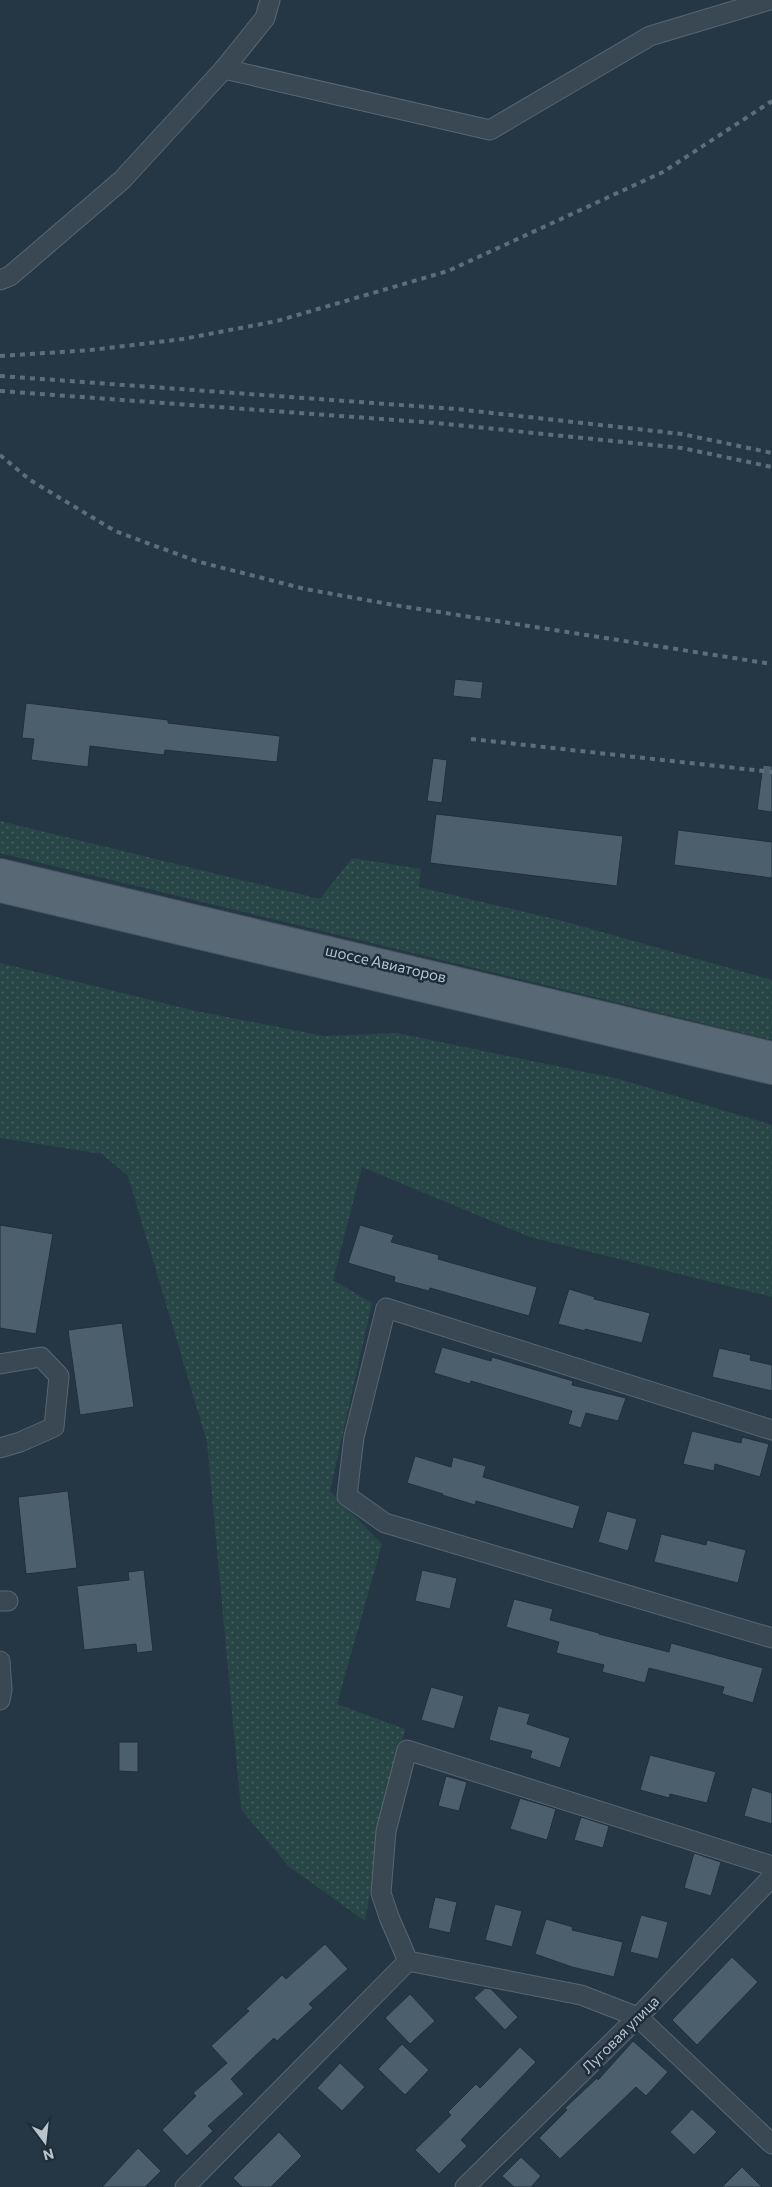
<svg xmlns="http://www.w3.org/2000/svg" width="772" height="2187" font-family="Commissioner,sans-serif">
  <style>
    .grass { fill: url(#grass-dots) }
    .building { fill: #4c5f6d; stroke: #212f3c }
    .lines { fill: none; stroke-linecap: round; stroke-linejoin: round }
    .minor-casing { stroke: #596672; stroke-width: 21 }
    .major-casing { stroke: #475461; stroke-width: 26 }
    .minor { stroke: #3a4854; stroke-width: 19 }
    .major { stroke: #586874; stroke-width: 24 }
    .rail { stroke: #5c6d7b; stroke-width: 4; stroke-dasharray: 5 5; stroke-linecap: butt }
    .labels { text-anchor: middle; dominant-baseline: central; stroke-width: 5; stroke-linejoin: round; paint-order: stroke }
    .street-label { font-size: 15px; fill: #b8c3ce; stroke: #1e2d3a }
  </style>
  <defs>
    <pattern id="grass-dots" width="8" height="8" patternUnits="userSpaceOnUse" patternTransform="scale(1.25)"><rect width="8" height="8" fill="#274645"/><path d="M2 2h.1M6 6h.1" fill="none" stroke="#445f5f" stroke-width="1.8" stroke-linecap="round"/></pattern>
  </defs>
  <rect width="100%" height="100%" fill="#253745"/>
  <g class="grass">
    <path d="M0,821L320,899L352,858L421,869L419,887L563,921L772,980V1040L0,853Z"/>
    <path d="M0,963L196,1011L324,1036L397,1033L619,1079L772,1125V1297L530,1237L362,1167L333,1280L372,1303L330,1491L382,1544L337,1704L405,1729L381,1830L365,1921L288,1866L241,1809L207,1442L128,1176L102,1154L0,1138Z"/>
  </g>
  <g class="building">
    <path d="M455,679L483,682L481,699L453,696Z"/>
    <path d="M26,703L168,720V723L280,736L277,762L165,750L164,755L90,746L88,767L31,760L34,739L22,738Z"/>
    <path d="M433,758L447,760L442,803L427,801Z"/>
    <path d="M763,765L772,766V812L757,810Z"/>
    <path d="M436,814L623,836L617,886L430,863Z"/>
    <path d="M678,830L772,842V878L674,865Z"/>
    <path d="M0,1225L53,1234L36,1334L0,1328Z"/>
    <path d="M360,1225L394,1235L391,1242L439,1255L438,1259L537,1287L529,1316L430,1288L429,1291L394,1282L395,1277L348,1263Z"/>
    <path d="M569,1289L595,1297L594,1299L650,1313L642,1343L585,1329V1331L558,1324Z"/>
    <path d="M122,1323L134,1407L80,1415L68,1330Z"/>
    <path d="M442,1347L491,1361L492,1357L573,1381L572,1385L626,1398L618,1421L586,1413L581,1428L568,1424L572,1411L471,1381L470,1384L434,1373Z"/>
    <path d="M719,1348L751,1355L750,1360L772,1365V1391L712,1377Z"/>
    <path d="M692,1431L741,1443L742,1437L769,1444L760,1477L715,1464L714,1471L683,1464Z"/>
    <path d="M415,1456L451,1467L453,1457L486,1466L483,1477L580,1506L573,1529L476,1501L475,1505L442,1495L443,1494L407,1483Z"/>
    <path d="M68,1491L77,1568L26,1574L18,1497Z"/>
    <path d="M607,1511L637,1519L628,1551L598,1542Z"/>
    <path d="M661,1534L706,1545L707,1540L746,1550L738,1583L654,1562Z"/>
    <path d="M144,1570L153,1651L137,1653L136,1644L84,1650L77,1586L129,1580L128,1572Z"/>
    <path d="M422,1570L457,1578L450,1609L415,1601Z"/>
    <path d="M514,1599L553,1609L550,1620L599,1633V1634L669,1652L671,1643L763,1668L753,1703L722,1694L724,1687L649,1668L645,1683L602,1672L604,1665L556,1653L559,1642L506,1627Z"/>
    <path d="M431,1687L464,1696L454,1729L421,1720Z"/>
    <path d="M498,1706L530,1714L527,1724L570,1738L560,1768L530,1758L532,1751L489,1740Z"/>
    <path d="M119,1742H138V1772L119,1771Z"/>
    <path d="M650,1755L716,1772L707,1803L670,1794L669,1798L640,1790Z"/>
    <path d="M446,1776L467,1782L459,1811L438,1806Z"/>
    <path d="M752,1787L772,1793V1824L744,1816Z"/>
    <path d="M520,1798L556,1809L547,1840L510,1829Z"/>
    <path d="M581,1817L609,1826L603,1848L574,1840Z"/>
    <path d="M694,1853L721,1862L711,1896L684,1888Z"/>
    <path d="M435,1897L457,1902L450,1933L428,1928Z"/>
    <path d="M495,1904L522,1911L512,1947L485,1940Z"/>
    <path d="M641,1915L668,1922L658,1959L630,1952Z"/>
    <path d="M546,1919L573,1927L572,1930L623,1942L614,1977L572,1967L535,1954Z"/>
    <path d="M325,1944L348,1969L309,2004L313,2008L277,2041L274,2038L231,2079L244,2094L208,2126L213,2131L187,2156L162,2130L196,2096L193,2093L227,2063L211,2046L249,2011L246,2009L282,1975L286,1979Z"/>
    <path d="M732,1957L758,1982L697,2045L672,2020Z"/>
    <path d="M485,1988L491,1989L518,2017L505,2030L474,1998Z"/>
    <path d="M410,1994L435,2021L410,2044L385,2018Z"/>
    <path d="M633,2041L668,2072L646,2096L636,2087L560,2159L539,2138L567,2110L565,2108L597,2078L598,2080Z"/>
    <path d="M402,2044L429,2070L405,2095L378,2069Z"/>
    <path d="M520,2047L536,2062L461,2140L467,2146L439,2174L415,2150L451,2115L448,2112L476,2084L480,2088Z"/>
    <path d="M340,2063L365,2087L342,2111L317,2088Z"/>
    <path d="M692,2109L717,2132L694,2155L670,2132Z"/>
    <path d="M279,2132L302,2156L271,2187H242L233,2178Z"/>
    <path d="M138,2148L161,2171L145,2187H102Z"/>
    <path d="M521,2157L541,2176L531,2187H514L502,2176Z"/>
    <path d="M742,2167L762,2187H722Z"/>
  </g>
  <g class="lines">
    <defs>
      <g id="minor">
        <path d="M224,69L490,130L650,36L770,0"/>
        <path d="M0,280L10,276L122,180L224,69L265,18L270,0"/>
        <path d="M0,1364L41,1357L59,1376L54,1427L20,1442L0,1448"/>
        <path d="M772,1430L386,1308L354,1437L347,1496L385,1523L772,1638"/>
        <path d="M0,1601H8"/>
        <path d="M0,1661L2,1690L0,1700"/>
        <path d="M772,1866L407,1750L386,1831L381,1893L389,1917L408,1961L581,1995L638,2017L772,2144"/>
        <path d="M185,2187L408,1961"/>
        <path d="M465,2187L638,2017L772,1877"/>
      </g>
      <g id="major">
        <path d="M0,871L772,1054"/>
        <path d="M0,890L772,1072"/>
      </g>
    </defs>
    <use href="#minor" class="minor-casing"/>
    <use href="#major" class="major-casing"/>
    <use href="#minor" class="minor"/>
    <use href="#major" class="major"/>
    <g class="rail">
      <path d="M0,356L91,350L183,339L277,321L448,271L663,172L772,101"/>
      <path d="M0,376L456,409L682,434L772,453"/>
      <path d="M0,391L436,423L682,448L772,467"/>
      <path d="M0,455L30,480L115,531L196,561L305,589L394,605L772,664"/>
      <path d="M471,739L772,772"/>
    </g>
  </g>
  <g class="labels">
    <g class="street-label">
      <text transform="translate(386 963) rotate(13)">шоссе Авиаторов</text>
      <text transform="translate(620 2034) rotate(-45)">Луговая улица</text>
    </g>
  </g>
  <g transform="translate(45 2142) rotate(165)" stroke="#1e2d3a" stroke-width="4" paint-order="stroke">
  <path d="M0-4L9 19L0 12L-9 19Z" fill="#b8c3ce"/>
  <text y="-8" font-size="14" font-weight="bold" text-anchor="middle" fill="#b8c3ce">N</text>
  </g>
</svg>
